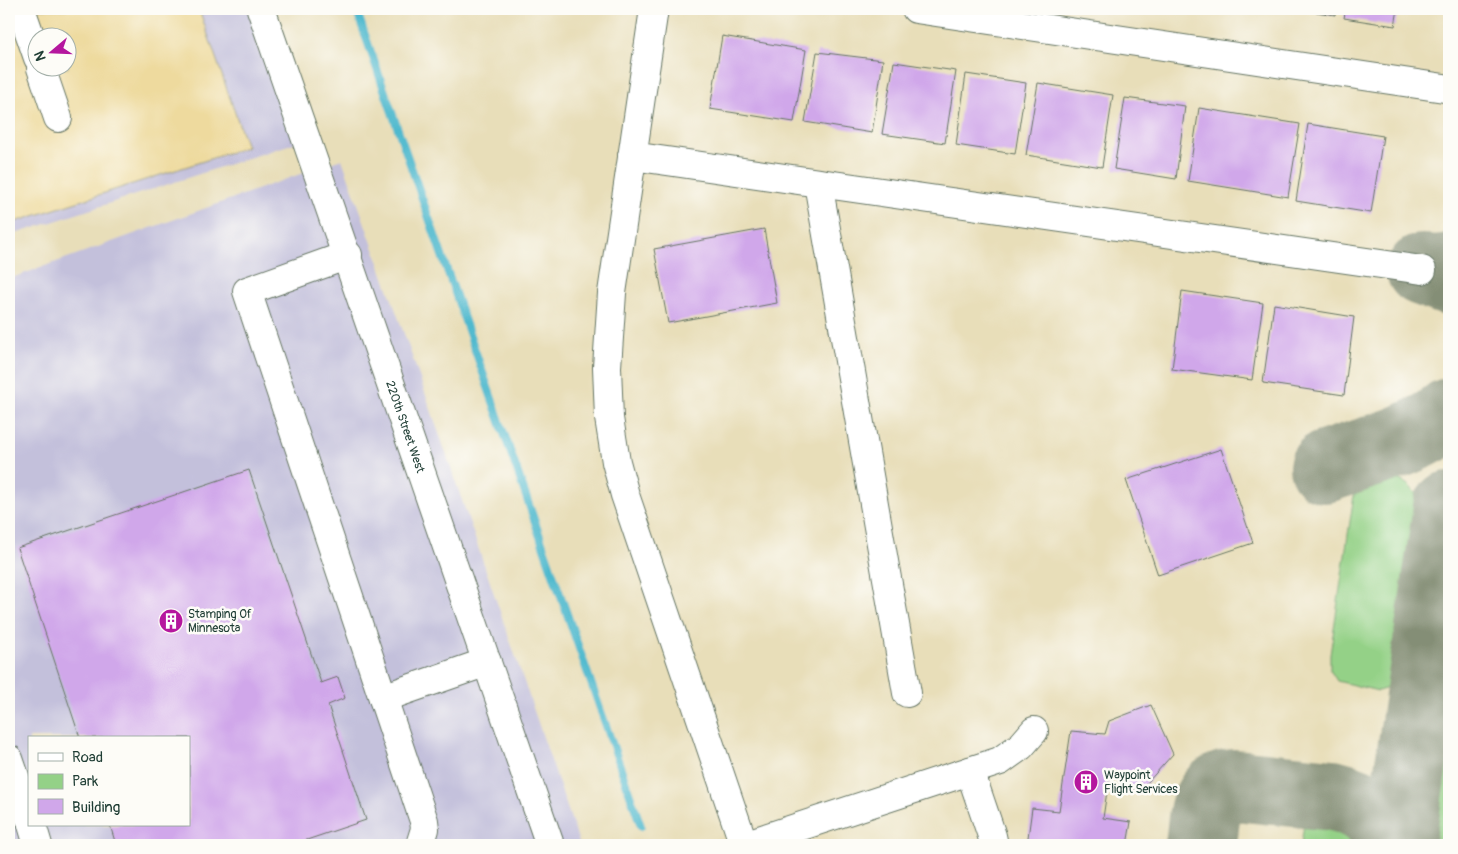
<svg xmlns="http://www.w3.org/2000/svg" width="1458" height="854" font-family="Pangolin,sans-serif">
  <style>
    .industrial { fill: #c3c0db; fill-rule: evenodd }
    .green { fill: #94d187; stroke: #5a875e }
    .sand { fill: #eeda9e; stroke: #868c69; fill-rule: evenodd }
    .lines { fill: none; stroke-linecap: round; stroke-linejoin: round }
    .stream { stroke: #50b9ce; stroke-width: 8 }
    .taxiway { stroke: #848e76; stroke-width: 72 }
    .building { fill: #d0a7ea }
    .minor-casing { stroke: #657563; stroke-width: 30 }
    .minor { stroke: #fff; stroke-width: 28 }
    .labels { text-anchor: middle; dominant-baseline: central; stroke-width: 5; stroke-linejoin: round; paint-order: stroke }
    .street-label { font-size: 12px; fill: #1f3d34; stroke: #fdfcf7 }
    .poi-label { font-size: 12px; fill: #1f3d34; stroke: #fdfcf7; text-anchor: start }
  </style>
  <rect width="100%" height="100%" fill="#fdfcf7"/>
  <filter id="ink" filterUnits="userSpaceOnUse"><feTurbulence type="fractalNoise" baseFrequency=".02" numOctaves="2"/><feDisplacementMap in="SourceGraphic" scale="10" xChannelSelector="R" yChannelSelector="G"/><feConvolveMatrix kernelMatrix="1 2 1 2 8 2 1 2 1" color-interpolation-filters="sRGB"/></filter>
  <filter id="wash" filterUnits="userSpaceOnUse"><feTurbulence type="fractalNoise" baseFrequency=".0096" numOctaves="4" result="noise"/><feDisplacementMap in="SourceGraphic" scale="20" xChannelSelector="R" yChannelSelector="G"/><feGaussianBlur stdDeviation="1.12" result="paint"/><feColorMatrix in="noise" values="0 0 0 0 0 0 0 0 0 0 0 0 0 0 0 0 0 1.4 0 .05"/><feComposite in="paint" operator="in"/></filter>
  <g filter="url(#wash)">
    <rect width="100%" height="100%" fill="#e8deb9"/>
    <g class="industrial">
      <path d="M9,9H261L307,139L9,236ZM38,38H68V68H38Z"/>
      <path d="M342,159L429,404L580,845H9V279ZM29,738H189V825H29Z"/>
    </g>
    <g class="green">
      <path d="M1386,475C1410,483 1415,487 1422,512L1397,675L1391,687L1378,691L1337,681L1330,670V655L1355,488L1368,479Z"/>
      <path d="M1449,677V845H1424Z"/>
      <path d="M1319,820C1342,824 1348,823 1360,845H1301L1304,824Z"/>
    </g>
    <path class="sand" d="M9,9H199L247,147L9,224ZM38,38H68V68H38Z"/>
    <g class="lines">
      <path class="stream" d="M356,9L641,826"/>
      <g class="taxiway">
        <path d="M1449,269L1439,271L1422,270L1449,280"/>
        <path d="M1325,467C1364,453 1418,441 1449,414"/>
        <path d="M1201,845C1205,819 1201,787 1235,785L1333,795C1363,802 1381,816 1392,845"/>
        <path d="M1399,845L1449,507"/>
      </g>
    </g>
    <g id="blocks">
      <g class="building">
        <path d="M1297,9H1336L1335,15Z"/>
        <path d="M1346,9H1398L1395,26L1344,18Z"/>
        <path d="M722,36L806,50L794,122L710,109Z"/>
        <path d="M817,52L883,60L872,133L805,122Z"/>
        <path d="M894,62L956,71L945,143L882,134Z"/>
        <path d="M966,74L1026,83L1015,154L956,145Z"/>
        <path d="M1038,83L1113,95L1102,167L1026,155Z"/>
        <path d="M1125,98L1185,106L1176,179L1114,169Z"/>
        <path d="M1199,108L1300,124L1288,197L1188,181Z"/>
        <path d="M1308,124L1383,136L1371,213L1296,201Z"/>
        <path d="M764,229L777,303L668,323L654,249Z"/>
        <path d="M1182,291L1263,303L1252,380L1172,369Z"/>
        <path d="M1274,304L1354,317L1344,395L1263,383Z"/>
        <path d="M1221,449L1253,543L1158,575L1126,480Z"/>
        <path d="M249,470L321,683L338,677L345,698L328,705L366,820L292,845H116L110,825H189V738H80L17,548Z"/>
        <path d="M1151,705L1173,754L1138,793L1110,771L1103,818L1131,822L1127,845H1027L1032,808L1059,811L1071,731L1105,734L1109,721Z"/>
      </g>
    </g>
  </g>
  <g filter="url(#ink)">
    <use href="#blocks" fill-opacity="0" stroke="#657563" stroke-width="1"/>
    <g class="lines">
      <defs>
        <g id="minor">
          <path d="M21,9L38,58"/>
          <path id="s1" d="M261,9L550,845"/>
          <path d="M654,9L612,293L607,367L609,418L616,462L625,495L744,845"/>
          <path d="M916,9L1444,88"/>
          <path d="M41,68L58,118"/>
          <path d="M632,156L1422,270"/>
          <path d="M818,183L907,693"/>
          <path d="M348,255L247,291L424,821L425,829L420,845"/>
          <path d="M383,698L487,662"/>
          <path d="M9,759L29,817"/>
          <path d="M970,771L992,836L994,845"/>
          <path d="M32,825L38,845"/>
          <path d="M744,845L1000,761L1021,746L1034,731"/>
        </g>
      </defs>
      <use href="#minor" class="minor-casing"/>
      <use href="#minor" class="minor"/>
    </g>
  </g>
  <defs>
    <symbol id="building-disc" viewBox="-11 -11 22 22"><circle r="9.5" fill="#b5179e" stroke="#fdfcf7"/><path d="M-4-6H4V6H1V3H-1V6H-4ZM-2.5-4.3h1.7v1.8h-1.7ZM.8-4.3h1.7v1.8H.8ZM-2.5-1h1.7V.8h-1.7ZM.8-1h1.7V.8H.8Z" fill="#fff"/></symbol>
  </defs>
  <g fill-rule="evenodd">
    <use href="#building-disc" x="157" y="607" width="28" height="28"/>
    <use href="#building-disc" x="1072" y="768" width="28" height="28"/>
  </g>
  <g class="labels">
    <g class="street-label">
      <text stroke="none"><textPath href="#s1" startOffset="442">220th Street West</textPath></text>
    </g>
    <g class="poi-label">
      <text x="188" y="614">Stamping Of<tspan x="188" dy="14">Minnesota</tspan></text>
      <text x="1104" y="775">Waypoint<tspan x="1104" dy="14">Flight Services</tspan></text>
    </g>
  </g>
  <rect width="1458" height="854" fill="none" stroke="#fdfcf7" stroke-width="30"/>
  <rect x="28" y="736" width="162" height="90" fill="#fdfcf7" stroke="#a4b0a9"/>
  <rect x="38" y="753" width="25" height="8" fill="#ffffff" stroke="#a4b0a9"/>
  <text x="72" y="762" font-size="15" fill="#1f3d34">Road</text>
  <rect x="38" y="774" width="25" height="15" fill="#94d187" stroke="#a4b0a9"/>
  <text x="72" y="786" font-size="15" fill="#1f3d34">Park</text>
  <rect x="38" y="799" width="25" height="15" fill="#d0a7ea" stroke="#a4b0a9"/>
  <text x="72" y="812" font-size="15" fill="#1f3d34">Building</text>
  <g transform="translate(52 52) rotate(251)"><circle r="24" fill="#fdfcf7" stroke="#a4b0a9"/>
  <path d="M0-4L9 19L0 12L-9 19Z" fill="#b5179e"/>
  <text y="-8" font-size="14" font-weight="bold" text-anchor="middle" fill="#1f3d34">N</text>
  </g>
</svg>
